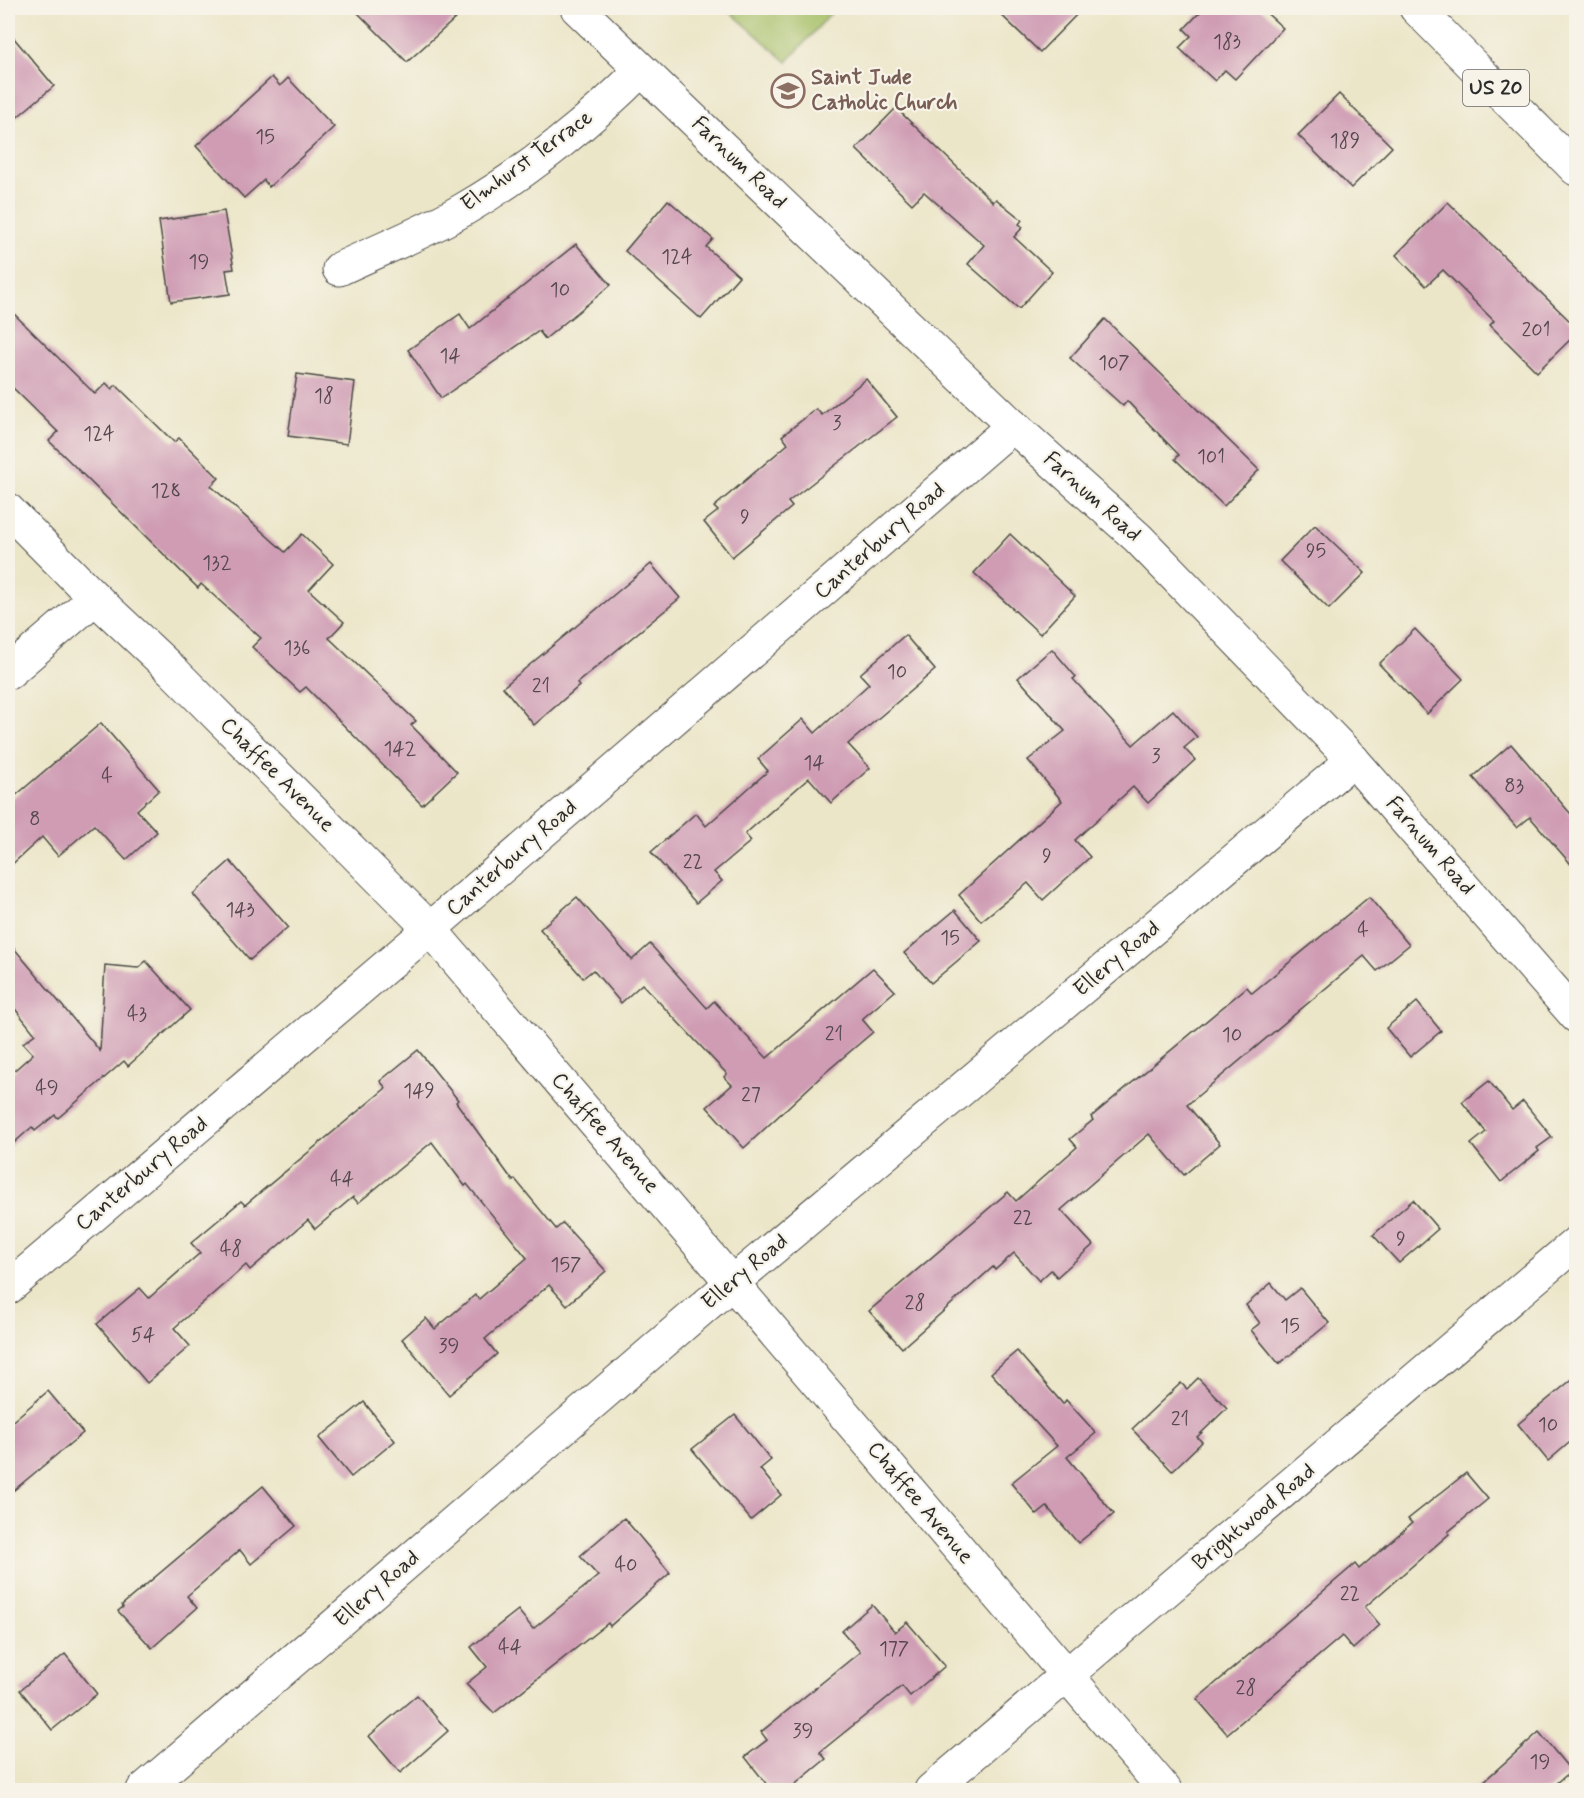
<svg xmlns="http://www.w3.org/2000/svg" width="1584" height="1798" font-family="Mynerve,sans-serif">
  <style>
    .green { fill: #a5bf66; stroke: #687548; stroke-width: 1.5 }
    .building { fill: #cf9cb4 }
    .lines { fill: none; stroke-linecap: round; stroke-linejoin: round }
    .street-casing { stroke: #484743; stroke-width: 35 }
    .primary-casing { stroke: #484743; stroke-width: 35 }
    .street { stroke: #fff; stroke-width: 33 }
    .primary { stroke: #fff; stroke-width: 33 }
    .labels { text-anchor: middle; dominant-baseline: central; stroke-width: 4.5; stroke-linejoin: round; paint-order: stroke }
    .number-label { font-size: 20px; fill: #54474d }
    .shield { fill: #f7f3e8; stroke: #686764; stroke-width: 1.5 }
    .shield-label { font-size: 21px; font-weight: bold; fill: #2b2b2b }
    .education-label { font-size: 22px; font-weight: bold; fill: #785e54; stroke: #f7f3e8; text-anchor: start }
    .street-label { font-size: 22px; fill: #2b2b2b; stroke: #f7f3e8 }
  </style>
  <rect width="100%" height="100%" fill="#f7f3e8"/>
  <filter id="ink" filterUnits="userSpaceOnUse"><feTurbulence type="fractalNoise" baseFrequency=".0167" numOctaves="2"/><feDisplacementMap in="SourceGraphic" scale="12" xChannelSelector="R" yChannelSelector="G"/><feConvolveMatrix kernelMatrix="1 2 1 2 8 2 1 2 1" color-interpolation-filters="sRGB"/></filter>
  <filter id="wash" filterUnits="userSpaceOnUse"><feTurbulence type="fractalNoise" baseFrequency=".008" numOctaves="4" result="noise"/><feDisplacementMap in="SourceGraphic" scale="24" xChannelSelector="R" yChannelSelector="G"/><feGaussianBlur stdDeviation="1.35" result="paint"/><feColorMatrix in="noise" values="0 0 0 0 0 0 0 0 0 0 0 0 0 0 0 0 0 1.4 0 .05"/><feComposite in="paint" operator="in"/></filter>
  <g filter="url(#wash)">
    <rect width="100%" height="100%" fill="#ece6c9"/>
    <path class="green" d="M726,8H825L831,13L787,62Z"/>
    <g id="blocks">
      <g class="building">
        <path d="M353,8H467L407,62Z"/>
        <path d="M994,8H1083L1040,52Z"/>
        <path d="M1204,8H1261L1283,28L1235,79L1225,70L1215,81L1179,48L1191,36L1184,29Z"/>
        <path d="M8,31L54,86L8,125Z"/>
        <path d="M272,77L280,86L288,78L334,127L269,187L264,180L244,198L196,146Z"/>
        <path d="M1339,94L1392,147L1351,188L1298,135Z"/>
        <path d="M896,108L993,202L996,199L1022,220L1019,224L1023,227L1014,237L1052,272L1019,309L968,264L984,245L924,192L912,204L856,149Z"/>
        <path d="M668,200L713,239L706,247L739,276L701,319L625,251Z"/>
        <path d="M1448,202L1576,327V334L1537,372L1490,325L1494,321L1443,270L1426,286L1396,255Z"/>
        <path d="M224,211L234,269L226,270L230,294L171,302L159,221Z"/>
        <path d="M576,244L611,285L545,339L539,331L441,398L408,350L460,314L470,329Z"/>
        <path d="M8,308L95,394L106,383L112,389L116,385L174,442L179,438L219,478L211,486L285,552L302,534L333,564L309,590L344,622L329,638L416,721L411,725L457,772L422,805L306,687L300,692L252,647L261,638L201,584L198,588L49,441L58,432L8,383Z"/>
        <path d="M1105,319L1259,470L1224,506L1175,459L1179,455L1127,401L1123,406L1070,358Z"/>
        <path d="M297,374L355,382L347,444L288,436Z"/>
        <path d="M866,379L897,417L788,502L792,507L732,557L704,522L718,511L714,507L788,444L782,436L816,409L822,415Z"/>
        <path d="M1315,525L1365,573L1329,609L1280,561Z"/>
        <path d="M1010,534L1075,596L1040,634L974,573Z"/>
        <path d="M651,564L680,598L577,683L579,686L534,725L503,687Z"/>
        <path d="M1415,629L1463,679L1427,714L1379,664Z"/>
        <path d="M905,635L935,670L848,744L870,768L831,803L809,778L745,834L751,841L714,872L722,881L696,903L651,852L696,813L706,826L768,771L758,759L803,719L815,733L869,684L860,674Z"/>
        <path d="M1052,649L1076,677L1073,679L1133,745L1173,710L1197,737L1184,748L1195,760L1148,803L1133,787L1075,840L1090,857L1043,900L1028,883L981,921L959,895L1062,801L1028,760L1065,731L1018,678Z"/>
        <path d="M101,723L159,790L137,810L157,832L126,860L94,825L58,856L42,837L8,868V802Z"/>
        <path d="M1511,744L1576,820V870L1530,817L1517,828L1473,777Z"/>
        <path d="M230,861L288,927L250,960L193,894Z"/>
        <path d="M577,897L632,960L650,944L707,1008L714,1001L767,1058L873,968L895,991L862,1019L873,1032L826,1072L744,1148L707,1107L732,1085L724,1077L727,1074L642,984L621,1003L593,970L583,978L540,929Z"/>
        <path d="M1369,897L1409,945L1377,971L1364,956L1187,1105L1220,1144L1184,1175L1149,1134L1061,1210L1093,1245L1057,1277L1051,1270L1039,1281L1014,1253L995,1270L993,1267L902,1348L869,1311L1008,1192L1016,1201L1077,1147L1070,1139L1093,1120L1091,1117L1247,987L1252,993Z"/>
        <path d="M955,910L981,941L931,983L904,953Z"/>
        <path d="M8,941L100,1051L105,965L138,968L146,961L190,1010L128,1066L124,1061L58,1118L55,1115L35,1131L32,1127L8,1148V1076L33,1054L23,1043L35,1034L8,1000Z"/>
        <path d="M1417,1002L1441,1031L1410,1057L1386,1028Z"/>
        <path d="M418,1050L458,1100L456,1102L513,1181L515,1179L556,1229L563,1223L606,1271L567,1305L549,1285L485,1339L497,1354L449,1395L402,1339L426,1318L435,1329L475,1295L479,1299L527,1258L467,1184L465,1186L432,1142L358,1203L353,1197L315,1229L308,1220L250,1270L246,1265L174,1328L190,1346L147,1383L97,1324L140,1288L149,1298L200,1253L191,1243L241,1201L245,1205L386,1088L380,1081Z"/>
        <path d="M1489,1081L1512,1110L1523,1101L1552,1137L1537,1148L1539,1151L1501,1182L1471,1144L1486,1132L1462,1102Z"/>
        <path d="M1413,1200L1438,1229L1399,1263L1373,1235Z"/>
        <path d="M1271,1283L1285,1300L1300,1288L1329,1323L1279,1364L1251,1330L1260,1323L1246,1305Z"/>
        <path d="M1017,1351L1063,1404L1066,1400L1096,1433L1067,1457L1114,1514L1078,1543L1047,1507L1037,1515L1011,1483L1057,1446L991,1373Z"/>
        <path d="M1576,1376V1437L1548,1461L1518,1424Z"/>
        <path d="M1198,1378L1227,1408L1197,1437L1202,1442L1172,1471L1132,1429L1181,1383L1187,1389Z"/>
        <path d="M48,1391L83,1433L8,1495V1425Z"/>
        <path d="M364,1402L395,1441L351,1477L319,1438Z"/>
        <path d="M735,1415L771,1460L760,1469L781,1495L751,1520L692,1449Z"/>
        <path d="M1466,1473L1488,1499L1448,1532L1449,1534L1365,1607L1380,1625L1353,1649L1342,1636L1227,1734L1197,1699L1355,1564L1359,1569L1412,1523L1408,1519Z"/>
        <path d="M263,1486L296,1526L251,1564L240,1550L187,1596L197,1608L152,1648L118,1611L123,1607L122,1605Z"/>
        <path d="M624,1518L670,1573L610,1626L608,1623L494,1713L466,1684L487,1667L471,1647L518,1610L533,1629L598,1576L580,1556Z"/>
        <path d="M872,1605L895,1632L907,1622L945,1666L910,1696L902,1686L820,1752L826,1759L787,1791H772L745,1757L767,1740L761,1732L860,1652L842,1631Z"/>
        <path d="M65,1654L97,1694L52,1730L20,1690Z"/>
        <path d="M417,1695L448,1731L400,1773L369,1736Z"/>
        <path d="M1539,1732L1571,1771L1548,1791H1473Z"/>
      </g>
    </g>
  </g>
  <g filter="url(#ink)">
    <use href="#blocks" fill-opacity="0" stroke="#484743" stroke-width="1.5"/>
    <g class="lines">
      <defs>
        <g id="street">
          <path d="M577,8L1013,426L1138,538L1353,760L1576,1016"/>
          <path d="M339,269C381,249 426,232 466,208C526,173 593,119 641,70"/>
          <path d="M8,510L95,598L173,671L430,929L1165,1790"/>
          <path d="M8,673L95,598"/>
          <path d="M8,1288L430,929L1013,426"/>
          <path d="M143,1790L733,1282L1353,760"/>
          <path d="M931,1790L1576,1243"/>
        </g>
        <path id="primary" d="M1416,8L1576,169"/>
      </defs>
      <use href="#street" class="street-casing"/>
      <use href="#primary" class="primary-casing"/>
      <use href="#street" class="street"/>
      <use href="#primary" class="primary"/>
    </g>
  </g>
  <defs>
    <symbol id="school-ring" viewBox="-11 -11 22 22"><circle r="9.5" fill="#f7f3e8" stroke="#8d6e63" stroke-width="1.5"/><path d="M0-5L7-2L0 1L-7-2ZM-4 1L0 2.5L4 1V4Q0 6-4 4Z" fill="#8d6e63"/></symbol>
  </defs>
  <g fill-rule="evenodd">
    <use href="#school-ring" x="769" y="72" width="38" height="38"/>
  </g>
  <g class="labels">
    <g class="number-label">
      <text x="1227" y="42">183</text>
      <text x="265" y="137">15</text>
      <text x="1345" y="141">189</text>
      <text x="677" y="257">124</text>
      <text x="199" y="262">19</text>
      <text x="560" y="290">10</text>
      <text x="1536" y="330">201</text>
      <text x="450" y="356">14</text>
      <text x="1114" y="363">107</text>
      <text x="324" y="396">18</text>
      <text x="837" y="423">3</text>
      <text x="99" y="434">124</text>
      <text x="1211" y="457">101</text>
      <text x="166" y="491">128</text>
      <text x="745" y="517">9</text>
      <text x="1316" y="551">95</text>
      <text x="217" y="563">132</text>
      <text x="297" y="648">136</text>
      <text x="897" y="672">10</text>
      <text x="541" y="686">21</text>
      <text x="400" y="749">142</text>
      <text x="1156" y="756">3</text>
      <text x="814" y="763">14</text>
      <text x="107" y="776">4</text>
      <text x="1514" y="786">83</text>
      <text x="35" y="819">8</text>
      <text x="1047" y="856">9</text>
      <text x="693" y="862">22</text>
      <text x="240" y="910">143</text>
      <text x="1363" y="930">4</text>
      <text x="950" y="938">15</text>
      <text x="137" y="1014">43</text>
      <text x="834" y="1034">21</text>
      <text x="1232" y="1035">10</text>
      <text x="47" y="1088">49</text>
      <text x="419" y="1091">149</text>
      <text x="751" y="1095">27</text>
      <text x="342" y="1179">44</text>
      <text x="1023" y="1218">22</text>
      <text x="1401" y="1239">9</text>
      <text x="231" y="1249">48</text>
      <text x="566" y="1265">157</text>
      <text x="915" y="1303">28</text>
      <text x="1290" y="1326">15</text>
      <text x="143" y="1335">54</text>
      <text x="449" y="1346">39</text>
      <text x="1180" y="1419">21</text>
      <text x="1548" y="1425">10</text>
      <text x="626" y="1565">40</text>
      <text x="1350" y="1594">22</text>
      <text x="510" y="1647">44</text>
      <text x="894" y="1649">177</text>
      <text x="1246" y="1688">28</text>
      <text x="803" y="1731">39</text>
      <text x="1540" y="1762">19</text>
    </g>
    <rect class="shield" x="1463" y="70" width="66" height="36" rx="4.5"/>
    <g class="shield-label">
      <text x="1496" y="88">US 20</text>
    </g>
    <g class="education-label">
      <text x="811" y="78">Saint Jude<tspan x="811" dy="25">Catholic Church</tspan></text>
    </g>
    <g class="street-label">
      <text transform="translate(527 161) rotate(-36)">Elmhurst Terrace</text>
      <text transform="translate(739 163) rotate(44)">Farnum Road</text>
      <text transform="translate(1092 497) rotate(42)">Farnum Road</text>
      <text transform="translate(880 541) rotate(-41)">Canterbury Road</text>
      <text transform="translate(277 775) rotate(45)">Chaffee Avenue</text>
      <text transform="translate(1430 846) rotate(49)">Farnum Road</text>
      <text transform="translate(512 858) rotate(-41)">Canterbury Road</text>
      <text transform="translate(1117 959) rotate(-40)">Ellery Road</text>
      <text transform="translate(605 1133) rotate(49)">Chaffee Avenue</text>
      <text transform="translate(142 1174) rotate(-40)">Canterbury Road</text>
      <text transform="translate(745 1272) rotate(-40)">Ellery Road</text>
      <text transform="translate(920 1503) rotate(50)">Chaffee Avenue</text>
      <text transform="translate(1254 1517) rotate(-40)">Brightwood Road</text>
      <text transform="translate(377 1589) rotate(-41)">Ellery Road</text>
    </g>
  </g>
  <rect width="1584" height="1798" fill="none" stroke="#f7f3e8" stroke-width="30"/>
</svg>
